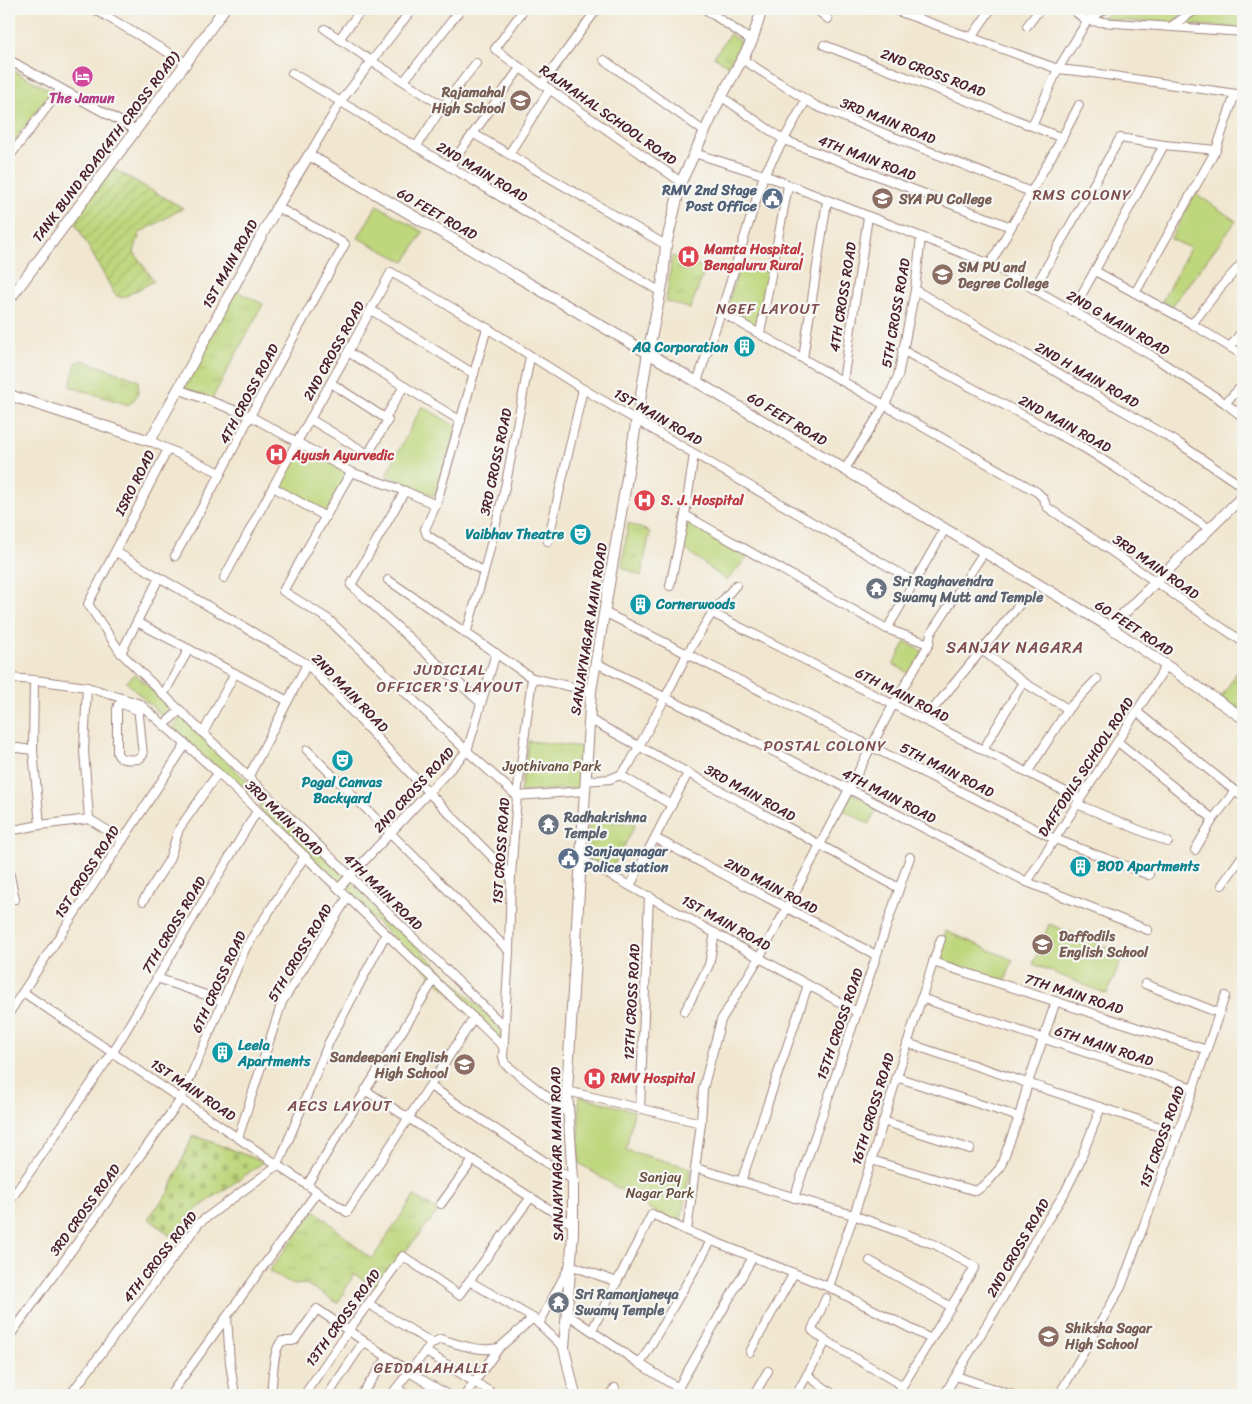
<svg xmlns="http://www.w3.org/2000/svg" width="1252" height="1404" font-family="Sriracha,sans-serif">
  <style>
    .grass { fill: url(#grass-tufts); stroke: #847a53 }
    .cemetery { fill: url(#cemetery-stones); stroke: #847a53 }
    .park { fill: #bed67b; stroke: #847a53 }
    .garden { fill: url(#garden-furrows); stroke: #847a53 }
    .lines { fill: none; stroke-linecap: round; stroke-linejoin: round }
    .minor-casing { stroke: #9e837e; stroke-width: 10 }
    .tertiary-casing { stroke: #9e837e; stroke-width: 12 }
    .minor { stroke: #fff; stroke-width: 8 }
    .tertiary { stroke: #fff; stroke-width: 10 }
    .labels { text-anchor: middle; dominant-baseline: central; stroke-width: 4.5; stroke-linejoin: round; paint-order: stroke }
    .street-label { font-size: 14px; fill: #4a1f2b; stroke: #f6f6f2 }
    .education-label { font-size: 14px; font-weight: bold; fill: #785e54; stroke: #f6f6f2; text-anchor: start }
    .hotel-label { font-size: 14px; font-weight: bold; fill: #b23c85; stroke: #f6f6f2 }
    .service-label { font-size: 14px; font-weight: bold; fill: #4e5e75; stroke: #f6f6f2; text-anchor: end }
    .health-label { font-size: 14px; font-weight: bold; fill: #be3a42; stroke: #f6f6f2; text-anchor: start }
    .culture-label { font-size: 14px; font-weight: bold; fill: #0d838f; stroke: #f6f6f2; text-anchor: start }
    .worship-label { font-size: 14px; font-weight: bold; fill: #5b616d; stroke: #f6f6f2; text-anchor: start }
    .park-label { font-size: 14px; fill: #674d3f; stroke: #f6f6f2 }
    .neighbourhood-label { font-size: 15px; letter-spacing: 1px; fill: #7d4d4d; stroke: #f6f6f2 }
    .quarter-label { font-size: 16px; letter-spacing: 1px; fill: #7d4d4d; stroke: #f6f6f2 }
  </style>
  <defs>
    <pattern id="grass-tufts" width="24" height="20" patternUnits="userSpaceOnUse" patternTransform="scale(1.25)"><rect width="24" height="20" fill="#bed67b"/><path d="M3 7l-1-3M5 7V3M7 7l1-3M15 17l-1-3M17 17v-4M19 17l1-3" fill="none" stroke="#a5b76a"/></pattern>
    <pattern id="cemetery-stones" width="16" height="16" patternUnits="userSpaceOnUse" patternTransform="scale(1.25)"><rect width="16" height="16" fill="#bed67b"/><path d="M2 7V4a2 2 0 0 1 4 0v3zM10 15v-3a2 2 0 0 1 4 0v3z" fill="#a5b76a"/></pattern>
    <pattern id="garden-furrows" width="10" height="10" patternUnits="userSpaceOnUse" patternTransform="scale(1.25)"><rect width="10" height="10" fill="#bed67b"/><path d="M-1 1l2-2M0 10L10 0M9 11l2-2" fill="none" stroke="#a5b76a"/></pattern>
  </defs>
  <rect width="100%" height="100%" fill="#f6f6f2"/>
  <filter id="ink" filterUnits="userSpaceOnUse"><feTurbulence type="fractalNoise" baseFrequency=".02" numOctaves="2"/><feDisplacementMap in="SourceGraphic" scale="10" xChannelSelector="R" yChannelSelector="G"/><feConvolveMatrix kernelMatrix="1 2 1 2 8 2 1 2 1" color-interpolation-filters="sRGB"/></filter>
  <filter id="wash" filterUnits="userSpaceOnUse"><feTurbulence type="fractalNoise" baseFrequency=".0096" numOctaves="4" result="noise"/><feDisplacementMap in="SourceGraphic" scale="20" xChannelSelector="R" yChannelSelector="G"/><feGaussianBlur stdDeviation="1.12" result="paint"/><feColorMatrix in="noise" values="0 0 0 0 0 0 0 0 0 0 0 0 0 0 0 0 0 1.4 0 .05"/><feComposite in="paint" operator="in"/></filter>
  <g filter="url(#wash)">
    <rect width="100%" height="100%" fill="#f1e7d0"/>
    <g class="grass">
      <path d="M730,34L742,43L728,66L714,56Z"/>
      <path d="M672,256L706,268L690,309L666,301Z"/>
      <path d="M236,291L263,304L212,399L184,388Z"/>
      <path d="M82,360L138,380C140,390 137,398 129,405L71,387V382L76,363Z"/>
      <path d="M628,523L650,532L641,576L622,567Z"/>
      <path d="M1243,662V713L1221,698Z"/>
      <path d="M589,820L636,824L610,872L586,858Z"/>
      <path d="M414,1196L438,1211L376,1288L354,1274L338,1303L306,1284L294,1285L269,1271L315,1210L365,1254L372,1259Z"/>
    </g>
    <path class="cemetery" d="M193,1135L264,1162L197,1209L172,1237L148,1218L169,1192Z"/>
    <g class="park">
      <path d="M1115,9H1189L1170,24L1101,19Z"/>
      <path d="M1202,9H1243V28L1180,24Z"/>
      <path d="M9,68L51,91L9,148Z"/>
      <path d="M1195,193L1236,221L1172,306L1162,301L1190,248L1171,239Z"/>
      <path d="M377,205L423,232L405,262L358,238Z"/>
      <path d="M740,264L770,272L758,328L726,311Z"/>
      <path d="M422,406L457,427L434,496L386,475Z"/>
      <path d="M299,446L348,473L325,515L275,487Z"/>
      <path d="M687,522L748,556L727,581L681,546Z"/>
      <path d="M906,642L923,652L910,674L893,664Z"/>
      <path d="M135,674L174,711L164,718L126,682Z"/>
      <path d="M182,716L250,784L249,798L173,728Z"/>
      <path d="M529,741L583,747L579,788L520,792Z"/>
      <path d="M852,793L878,808L869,824L843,810Z"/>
      <path d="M263,796L500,1027L502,1044L259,808Z"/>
      <path d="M1049,924L1124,954L1107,994L1033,964Z"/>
      <path d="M946,931L1013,960L1005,981L936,960Z"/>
      <path d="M579,1096L634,1111L626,1150L691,1168L680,1225L650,1209L579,1163Z"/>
    </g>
    <path class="garden" d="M112,168L183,208L140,233L134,252L154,281L122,298L115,295L73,219Z"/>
  </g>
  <g filter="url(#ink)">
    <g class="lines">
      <defs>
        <g id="minor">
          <path d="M94,9L186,63"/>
          <path d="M524,9L495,49L542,84L681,182"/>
          <path d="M705,9L752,41"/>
          <path d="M816,9L828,19"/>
          <path d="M892,9L1058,69L1086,72L1243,95"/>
          <path d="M1072,9L1087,21L1243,32"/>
          <path d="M1027,26L1040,9"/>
          <path d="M1170,27L1197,9"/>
          <path d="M325,29L373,62L443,106"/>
          <path d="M971,38L991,9"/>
          <path d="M339,39L362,9"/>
          <path d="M824,45L1032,126"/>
          <path d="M742,59L816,106L1031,192"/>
          <path d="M9,60L136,130"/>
          <path d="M604,60L705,132"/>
          <path d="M292,73L661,292"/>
          <path d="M404,81L461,9"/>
          <path d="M542,84L597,9"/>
          <path d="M722,97L784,140L1011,227"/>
          <path d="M474,134L666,245"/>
          <path d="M1062,138L1032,126L1058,69L1087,21L1105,9"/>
          <path d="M416,147L443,106L476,63"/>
          <path d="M694,153L764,175L990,264L1152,356L1225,403L1243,417"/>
          <path d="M509,154L550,89"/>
          <path d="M309,155L341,101L412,9"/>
          <path d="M9,157L61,89"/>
          <path d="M449,167L520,68"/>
          <path d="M990,264L1062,138L1079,105"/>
          <path d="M1095,271L1192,324L1243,355"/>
          <path d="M1034,289L1120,138L1164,145L1216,150"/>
          <path d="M915,290L1177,442L1243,487"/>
          <path d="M1135,293L1216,150L1235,94"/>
          <path d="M371,310L474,374"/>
          <path d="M721,312L1037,492L1043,498L1047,507L1243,642"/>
          <path d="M1072,312L1164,145"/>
          <path d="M1192,324L1220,288L1243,262"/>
          <path d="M760,333L788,186"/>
          <path d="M1230,347L1243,330"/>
          <path d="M902,350L1086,449L1210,529"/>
          <path d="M348,352L461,421"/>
          <path d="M803,358L827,201"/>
          <path d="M843,381L868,217"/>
          <path d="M697,382L721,312L764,175L806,100"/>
          <path d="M178,389L250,416L351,472L405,491L436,505L425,529L427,535L484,572"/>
          <path d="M1225,403L1243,385"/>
          <path d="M385,418L404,386"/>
          <path d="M310,419L368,454L388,420L331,383"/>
          <path d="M150,441L221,473"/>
          <path d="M168,449L88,604L121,653L504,1026"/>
          <path d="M845,469L885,405L898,376L915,290L921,237"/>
          <path d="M351,472L283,591L328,619L467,751L517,796L585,791"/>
          <path d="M273,487L326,517"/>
          <path d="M405,491L351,585L481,703"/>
          <path d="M436,505L487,328"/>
          <path d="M685,515L887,629L929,644"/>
          <path d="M548,541L583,389"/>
          <path d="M116,552L307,664L429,793L511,876"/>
          <path d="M175,556L221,473L250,416L345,244L277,207"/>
          <path d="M224,578L297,442L348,352L391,272L487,328L583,389L915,582"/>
          <path d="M388,580L532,678L591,691"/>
          <path d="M670,586L685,515L694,454"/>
          <path d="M604,612L1055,839L1149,875"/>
          <path d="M712,613L1080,799"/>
          <path d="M137,622L288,701"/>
          <path d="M887,629L945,529"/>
          <path d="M466,634L484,572L506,483L530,357"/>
          <path d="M981,649L1023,682L1068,709"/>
          <path d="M121,653L159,578"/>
          <path d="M596,663L849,789L1027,882L1148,930"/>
          <path d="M9,678L34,680L87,687L140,704L218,773L504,1047"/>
          <path d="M532,678L517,796L511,876L509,951L503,1057L505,1064L568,1113"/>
          <path d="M34,680L33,750L40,825"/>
          <path d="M87,687L84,750L89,819"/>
          <path d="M163,695L189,649"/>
          <path d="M124,699L122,704L118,705L117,709V753C120,762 132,759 139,759L143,755L139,716L140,704"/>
          <path d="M122,704L139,711"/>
          <path d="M1137,712L1235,791L1243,797"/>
          <path d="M589,719L899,888"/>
          <path d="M924,720L1019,605"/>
          <path d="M164,725L180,710"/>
          <path d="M203,733L235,673"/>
          <path d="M1118,742L1213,819"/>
          <path d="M9,747L33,750"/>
          <path d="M307,750L509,951"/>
          <path d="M983,750L1023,682"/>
          <path d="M1027,773L1068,709L1097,679"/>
          <path d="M620,775L672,805"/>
          <path d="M248,778L307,664"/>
          <path d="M585,781L610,779L620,775L630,763L665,698L687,654L712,613L736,585"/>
          <path d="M1077,804L1168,842"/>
          <path d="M89,819L123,840"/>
          <path d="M9,831L40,825L89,819"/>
          <path d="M655,838L876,955"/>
          <path d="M1195,850L1213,819L1235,791"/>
          <path d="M581,859L857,1012"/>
          <path d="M9,871L15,899"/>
          <path d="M1027,882L1166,666"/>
          <path d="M1222,885L1243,855"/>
          <path d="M630,886L688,773"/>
          <path d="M339,888L467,751L496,653"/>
          <path d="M143,901L169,860L179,829L218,773"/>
          <path d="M933,962L1207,1050"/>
          <path d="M157,978L223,1001"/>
          <path d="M1145,984L1219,1013"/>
          <path d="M23,992L347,1212L474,1018"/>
          <path d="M921,998L1193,1088"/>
          <path d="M685,1011L709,965L715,933"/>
          <path d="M9,1013L186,744"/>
          <path d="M907,1043L1178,1133"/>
          <path d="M896,1077L1019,1117"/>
          <path d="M430,1086L573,1180"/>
          <path d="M365,1090L572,1224"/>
          <path d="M567,1091L701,1123"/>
          <path d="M640,1109L649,896"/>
          <path d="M883,1121L970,1149"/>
          <path d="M238,1138L282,1002L348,897"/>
          <path d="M871,1160L976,1191L987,1183L1000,1168L1019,1117L1028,1083L1056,1001"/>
          <path d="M696,1168L853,1215L936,1245L975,1267L897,1395"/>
          <path d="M741,1182L808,985"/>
          <path d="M307,1185L434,980"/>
          <path d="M794,1198L910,857"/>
          <path d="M9,1202L113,1052L257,811"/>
          <path d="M441,1204L473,1160"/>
          <path d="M687,1231L701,1123L703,1089L721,1020L759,958L787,908L893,705L929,644L931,633L984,552"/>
          <path d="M870,1261L951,1307"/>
          <path d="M469,1281L533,1318L564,1348"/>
          <path d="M829,1287C837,1263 845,1239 854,1215C884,1123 910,1030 941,939"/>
          <path d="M826,1298L813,1327L812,1330L814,1332L826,1341L903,1386"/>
          <path d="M369,1304L432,1343"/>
          <path d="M567,1314L640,1364L678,1388"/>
          <path d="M227,1317L230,1363L235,1395"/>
          <path d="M539,1324L570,1265L617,1282"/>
          <path d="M592,1330L652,1214L687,1231L829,1287L931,1339"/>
          <path d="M9,1337L181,1099L246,947L305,856"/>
          <path d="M425,1351L495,1395"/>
          <path d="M750,1352L794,1273"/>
          <path d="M640,1364L711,1241"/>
          <path d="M807,1375L834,1395"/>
          <path d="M956,1376L1012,1395"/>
          <path d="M397,1388L407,1395"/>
          <path d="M70,1395L199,1223L278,1165L329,1042L386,934"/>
          <path d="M170,1395L317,1192"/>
          <path d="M271,1395C273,1382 272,1350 282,1341H292L295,1340L317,1309L409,1372L448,1395"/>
          <path d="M304,1395L349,1330L403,1256L459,1295L531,1197"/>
          <path d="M328,1395L364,1341"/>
          <path d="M361,1395L388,1357"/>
          <path d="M391,1395L432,1343L441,1339C460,1345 478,1352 499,1348"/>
          <path d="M465,1395L499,1348L533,1318"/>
          <path d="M609,1395L615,1388"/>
          <path d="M673,1395L678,1388L753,1257"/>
          <path d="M754,1395L768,1371"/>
          <path d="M796,1395L826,1341"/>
          <path d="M944,1395L1001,1301L1039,1233L1064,1194L1078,1166L1101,1107"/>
          <path d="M1059,1395L1121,1287L1178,1133L1225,996"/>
        </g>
        <g id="tertiary">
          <path d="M9,300L186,63L224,9"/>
          <path d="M9,395L150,441L277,207L309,155L648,353L984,552L1110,627L1243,718"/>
          <path d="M1110,627L1243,496"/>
          <path d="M575,1395L564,1348L573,1233V1180L567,1091L591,691L648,353L663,280L666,245L681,182L719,101L752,41L762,9"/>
        </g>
      </defs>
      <use href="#minor" class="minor-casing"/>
      <use href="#tertiary" class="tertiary-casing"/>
      <use href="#minor" class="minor"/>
      <use href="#tertiary" class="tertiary"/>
    </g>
  </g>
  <defs>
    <symbol id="hotel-disc" viewBox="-11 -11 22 22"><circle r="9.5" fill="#d1479c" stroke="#f6f6f2"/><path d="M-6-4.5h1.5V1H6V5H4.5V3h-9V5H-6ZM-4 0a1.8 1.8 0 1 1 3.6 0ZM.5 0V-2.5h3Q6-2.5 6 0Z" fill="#fff"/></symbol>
    <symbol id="school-disc" viewBox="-11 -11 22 22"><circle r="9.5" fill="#8d6e63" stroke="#f6f6f2"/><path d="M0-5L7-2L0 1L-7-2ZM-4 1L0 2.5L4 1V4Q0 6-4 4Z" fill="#fff"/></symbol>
    <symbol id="civic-disc" viewBox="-11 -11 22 22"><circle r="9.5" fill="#5c6f8a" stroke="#f6f6f2"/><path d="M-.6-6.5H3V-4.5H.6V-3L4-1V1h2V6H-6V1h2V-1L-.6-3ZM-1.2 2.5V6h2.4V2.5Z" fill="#fff"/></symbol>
    <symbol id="university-disc" viewBox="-11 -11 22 22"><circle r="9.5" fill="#8d6e63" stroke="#f6f6f2"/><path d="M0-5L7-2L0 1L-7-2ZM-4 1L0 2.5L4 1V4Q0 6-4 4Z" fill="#fff"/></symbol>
    <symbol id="hospital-disc" viewBox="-11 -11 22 22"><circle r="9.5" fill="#e0444e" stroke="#f6f6f2"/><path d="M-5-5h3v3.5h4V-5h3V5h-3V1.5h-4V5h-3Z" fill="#fff"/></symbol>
    <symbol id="building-disc" viewBox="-11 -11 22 22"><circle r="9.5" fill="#0f9aa8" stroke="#f6f6f2"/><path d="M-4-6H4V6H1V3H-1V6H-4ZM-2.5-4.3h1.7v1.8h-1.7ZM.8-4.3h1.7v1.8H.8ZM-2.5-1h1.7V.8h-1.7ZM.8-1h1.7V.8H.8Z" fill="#fff"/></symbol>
    <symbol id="theatre-disc" viewBox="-11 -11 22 22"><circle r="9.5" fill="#0f9aa8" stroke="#f6f6f2"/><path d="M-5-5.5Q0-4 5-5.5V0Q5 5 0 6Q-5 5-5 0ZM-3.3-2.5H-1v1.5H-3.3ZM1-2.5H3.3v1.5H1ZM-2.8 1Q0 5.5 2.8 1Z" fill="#fff"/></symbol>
    <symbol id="temple-disc" viewBox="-11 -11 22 22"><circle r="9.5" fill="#6b7280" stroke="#f6f6f2"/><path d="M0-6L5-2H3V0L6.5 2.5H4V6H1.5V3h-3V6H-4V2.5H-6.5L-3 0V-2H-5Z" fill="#fff"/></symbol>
  </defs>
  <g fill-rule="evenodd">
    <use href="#hotel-disc" x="70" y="64" width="25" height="25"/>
    <use href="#school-disc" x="508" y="88" width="25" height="25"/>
    <use href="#civic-disc" x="760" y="186" width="25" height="25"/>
    <use href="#university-disc" x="870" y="186" width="25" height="25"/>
    <use href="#hospital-disc" x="676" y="244" width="25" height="25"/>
    <use href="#university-disc" x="930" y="262" width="25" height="25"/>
    <use href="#building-disc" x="732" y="334" width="25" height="25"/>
    <use href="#hospital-disc" x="264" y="442" width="25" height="25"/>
    <use href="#hospital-disc" x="632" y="488" width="25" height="25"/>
    <use href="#theatre-disc" x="568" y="522" width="25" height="25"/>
    <use href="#temple-disc" x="864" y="576" width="25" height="25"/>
    <use href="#building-disc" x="628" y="592" width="25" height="25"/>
    <use href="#theatre-disc" x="330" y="748" width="25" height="25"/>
    <use href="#temple-disc" x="536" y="812" width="25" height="25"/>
    <use href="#civic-disc" x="556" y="846" width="25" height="25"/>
    <use href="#building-disc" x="1068" y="854" width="25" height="25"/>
    <use href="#school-disc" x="1030" y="932" width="25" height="25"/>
    <use href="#building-disc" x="210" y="1040" width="25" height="25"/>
    <use href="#school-disc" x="452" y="1052" width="25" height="25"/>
    <use href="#hospital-disc" x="582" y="1066" width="25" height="25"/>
    <use href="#temple-disc" x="546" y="1290" width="25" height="25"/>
    <use href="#school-disc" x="1036" y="1324" width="25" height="25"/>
  </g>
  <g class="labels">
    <g class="street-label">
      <text transform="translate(933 73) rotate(21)">2ND CROSS ROAD</text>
      <text transform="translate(608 115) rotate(35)">RAJMAHAL SCHOOL ROAD</text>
      <text transform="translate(888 121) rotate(22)">3RD MAIN ROAD</text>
      <text transform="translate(106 147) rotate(-53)">TANK BUND ROAD(4TH CROSS ROAD)</text>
      <text transform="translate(867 158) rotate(21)">4TH MAIN ROAD</text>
      <text transform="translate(482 172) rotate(31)">2ND MAIN ROAD</text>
      <text transform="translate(437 214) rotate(30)">60 FEET ROAD</text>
      <text transform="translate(230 264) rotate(-61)">1ST MAIN ROAD</text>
      <text transform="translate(843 297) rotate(-81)">4TH CROSS ROAD</text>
      <text transform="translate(896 313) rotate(-80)">5TH CROSS ROAD</text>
      <text transform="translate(1118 323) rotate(30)">2ND G MAIN ROAD</text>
      <text transform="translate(334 351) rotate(-61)">2ND CROSS ROAD</text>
      <text transform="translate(1087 375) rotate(30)">2ND H MAIN ROAD</text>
      <text transform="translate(249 394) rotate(-62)">4TH CROSS ROAD</text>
      <text transform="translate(658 417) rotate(30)">1ST MAIN ROAD</text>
      <text transform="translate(787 419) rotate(31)">60 FEET ROAD</text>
      <text transform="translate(1065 424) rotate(29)">2ND MAIN ROAD</text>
      <text transform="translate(496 462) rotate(-78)">3RD CROSS ROAD</text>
      <text transform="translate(135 483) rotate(-63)">ISRO ROAD</text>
      <text transform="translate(1156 567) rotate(35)">3RD MAIN ROAD</text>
      <text transform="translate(1134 628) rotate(33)">60 FEET ROAD</text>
      <text transform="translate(589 629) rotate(-81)">SANJAYNAGAR MAIN ROAD</text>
      <text transform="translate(350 693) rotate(46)">2ND MAIN ROAD</text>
      <text transform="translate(902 695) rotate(27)">6TH MAIN ROAD</text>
      <text transform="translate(1086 767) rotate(-57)">DAFFODILS SCHOOL ROAD</text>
      <text transform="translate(947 770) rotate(27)">5TH MAIN ROAD</text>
      <text transform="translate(414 790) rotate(-47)">2ND CROSS ROAD</text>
      <text transform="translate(750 793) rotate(29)">3RD MAIN ROAD</text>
      <text transform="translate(889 796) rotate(27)">4TH MAIN ROAD</text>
      <text transform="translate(284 818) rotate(44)">3RD MAIN ROAD</text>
      <text transform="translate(501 851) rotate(-86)">1ST CROSS ROAD</text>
      <text transform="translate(87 872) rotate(-57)">1ST CROSS ROAD</text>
      <text transform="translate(771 886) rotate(28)">2ND MAIN ROAD</text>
      <text transform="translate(383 892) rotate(44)">4TH MAIN ROAD</text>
      <text transform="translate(726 923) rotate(29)">1ST MAIN ROAD</text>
      <text transform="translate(174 925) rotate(-59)">7TH CROSS ROAD</text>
      <text transform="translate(300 953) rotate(-59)">5TH CROSS ROAD</text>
      <text transform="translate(219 982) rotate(-65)">6TH CROSS ROAD</text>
      <text transform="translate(1074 994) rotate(18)">7TH MAIN ROAD</text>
      <text transform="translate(632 1002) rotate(-87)">12TH CROSS ROAD</text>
      <text transform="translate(840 1024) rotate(-71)">15TH CROSS ROAD</text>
      <text transform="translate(1104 1046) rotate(18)">6TH MAIN ROAD</text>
      <text transform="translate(193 1090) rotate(34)">1ST MAIN ROAD</text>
      <text transform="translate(873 1109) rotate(-73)">16TH CROSS ROAD</text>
      <text transform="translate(1162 1137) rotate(-70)">1ST CROSS ROAD</text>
      <text transform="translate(557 1154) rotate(-91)">SANJAYNAGAR MAIN ROAD</text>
      <text transform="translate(85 1210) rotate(-54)">3RD CROSS ROAD</text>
      <text transform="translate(1018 1248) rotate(-60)">2ND CROSS ROAD</text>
      <text transform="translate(160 1257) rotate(-52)">4TH CROSS ROAD</text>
      <text transform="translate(343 1318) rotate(-54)">13TH CROSS ROAD</text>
    </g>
    <g class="education-label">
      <text x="505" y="92" text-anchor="end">Rajamahal<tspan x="505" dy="16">High School</tspan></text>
      <text x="899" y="199">SYA PU College</text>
      <text x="958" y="267">SM PU and<tspan x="958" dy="16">Degree College</tspan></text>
      <text x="1059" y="936">Daffodils<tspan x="1059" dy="16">English School</tspan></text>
      <text x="448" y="1057" text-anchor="end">Sandeepani English<tspan x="448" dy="16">High School</tspan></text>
      <text x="1065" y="1328">Shiksha Sagar<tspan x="1065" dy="16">High School</tspan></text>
    </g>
    <g class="hotel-label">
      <text x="82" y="98">The Jamun</text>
    </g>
    <g class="service-label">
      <text x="757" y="190">RMV 2nd Stage<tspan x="757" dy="16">Post Office</tspan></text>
      <text x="584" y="851" text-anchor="start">Sanjayanagar<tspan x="584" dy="16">Police station</tspan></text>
    </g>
    <g class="health-label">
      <text x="704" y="249">Mamta Hospital,<tspan x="704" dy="16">Bengaluru Rural</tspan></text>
      <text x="292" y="455">Ayush Ayurvedic</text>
      <text x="661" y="500">S. J. Hospital</text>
      <text x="611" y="1078">RMV Hospital</text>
    </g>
    <g class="culture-label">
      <text x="728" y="347" text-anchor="end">AQ Corporation</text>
      <text x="564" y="534" text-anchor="end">Vaibhav Theatre</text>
      <text x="656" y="604">Cornerwoods</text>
      <text x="342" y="782" text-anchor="middle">Pagal Canvas<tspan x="342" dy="16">Backyard</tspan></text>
      <text x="1097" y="866">BOD Apartments</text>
      <text x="238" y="1045">Leela<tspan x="238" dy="16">Apartments</tspan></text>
    </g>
    <g class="worship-label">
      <text x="893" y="581">Sri Raghavendra<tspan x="893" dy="16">Swamy Mutt and Temple</tspan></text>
      <text x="564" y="817">Radhakrishna<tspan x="564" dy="16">Temple</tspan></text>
      <text x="575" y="1294">Sri Ramanjaneya<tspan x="575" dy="16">Swamy Temple</tspan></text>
    </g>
    <g class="park-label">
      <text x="552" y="766">Jyothivana Park</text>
      <text x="660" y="1177">Sanjay<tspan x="660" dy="16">Nagar Park</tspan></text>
    </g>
    <g class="neighbourhood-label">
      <text x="1082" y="195">RMS COLONY</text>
      <text x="768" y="309">NGEF LAYOUT</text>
      <text x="450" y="670">JUDICIAL<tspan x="450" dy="17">OFFICER'S LAYOUT</tspan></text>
      <text x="825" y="746">POSTAL COLONY</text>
      <text x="340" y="1106">AECS LAYOUT</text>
      <text x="431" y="1368">GEDDALAHALLI</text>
    </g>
    <g class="quarter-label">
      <text x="1015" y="647">SANJAY NAGARA</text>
    </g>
  </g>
  <rect width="1252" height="1404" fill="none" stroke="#f6f6f2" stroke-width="30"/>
</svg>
